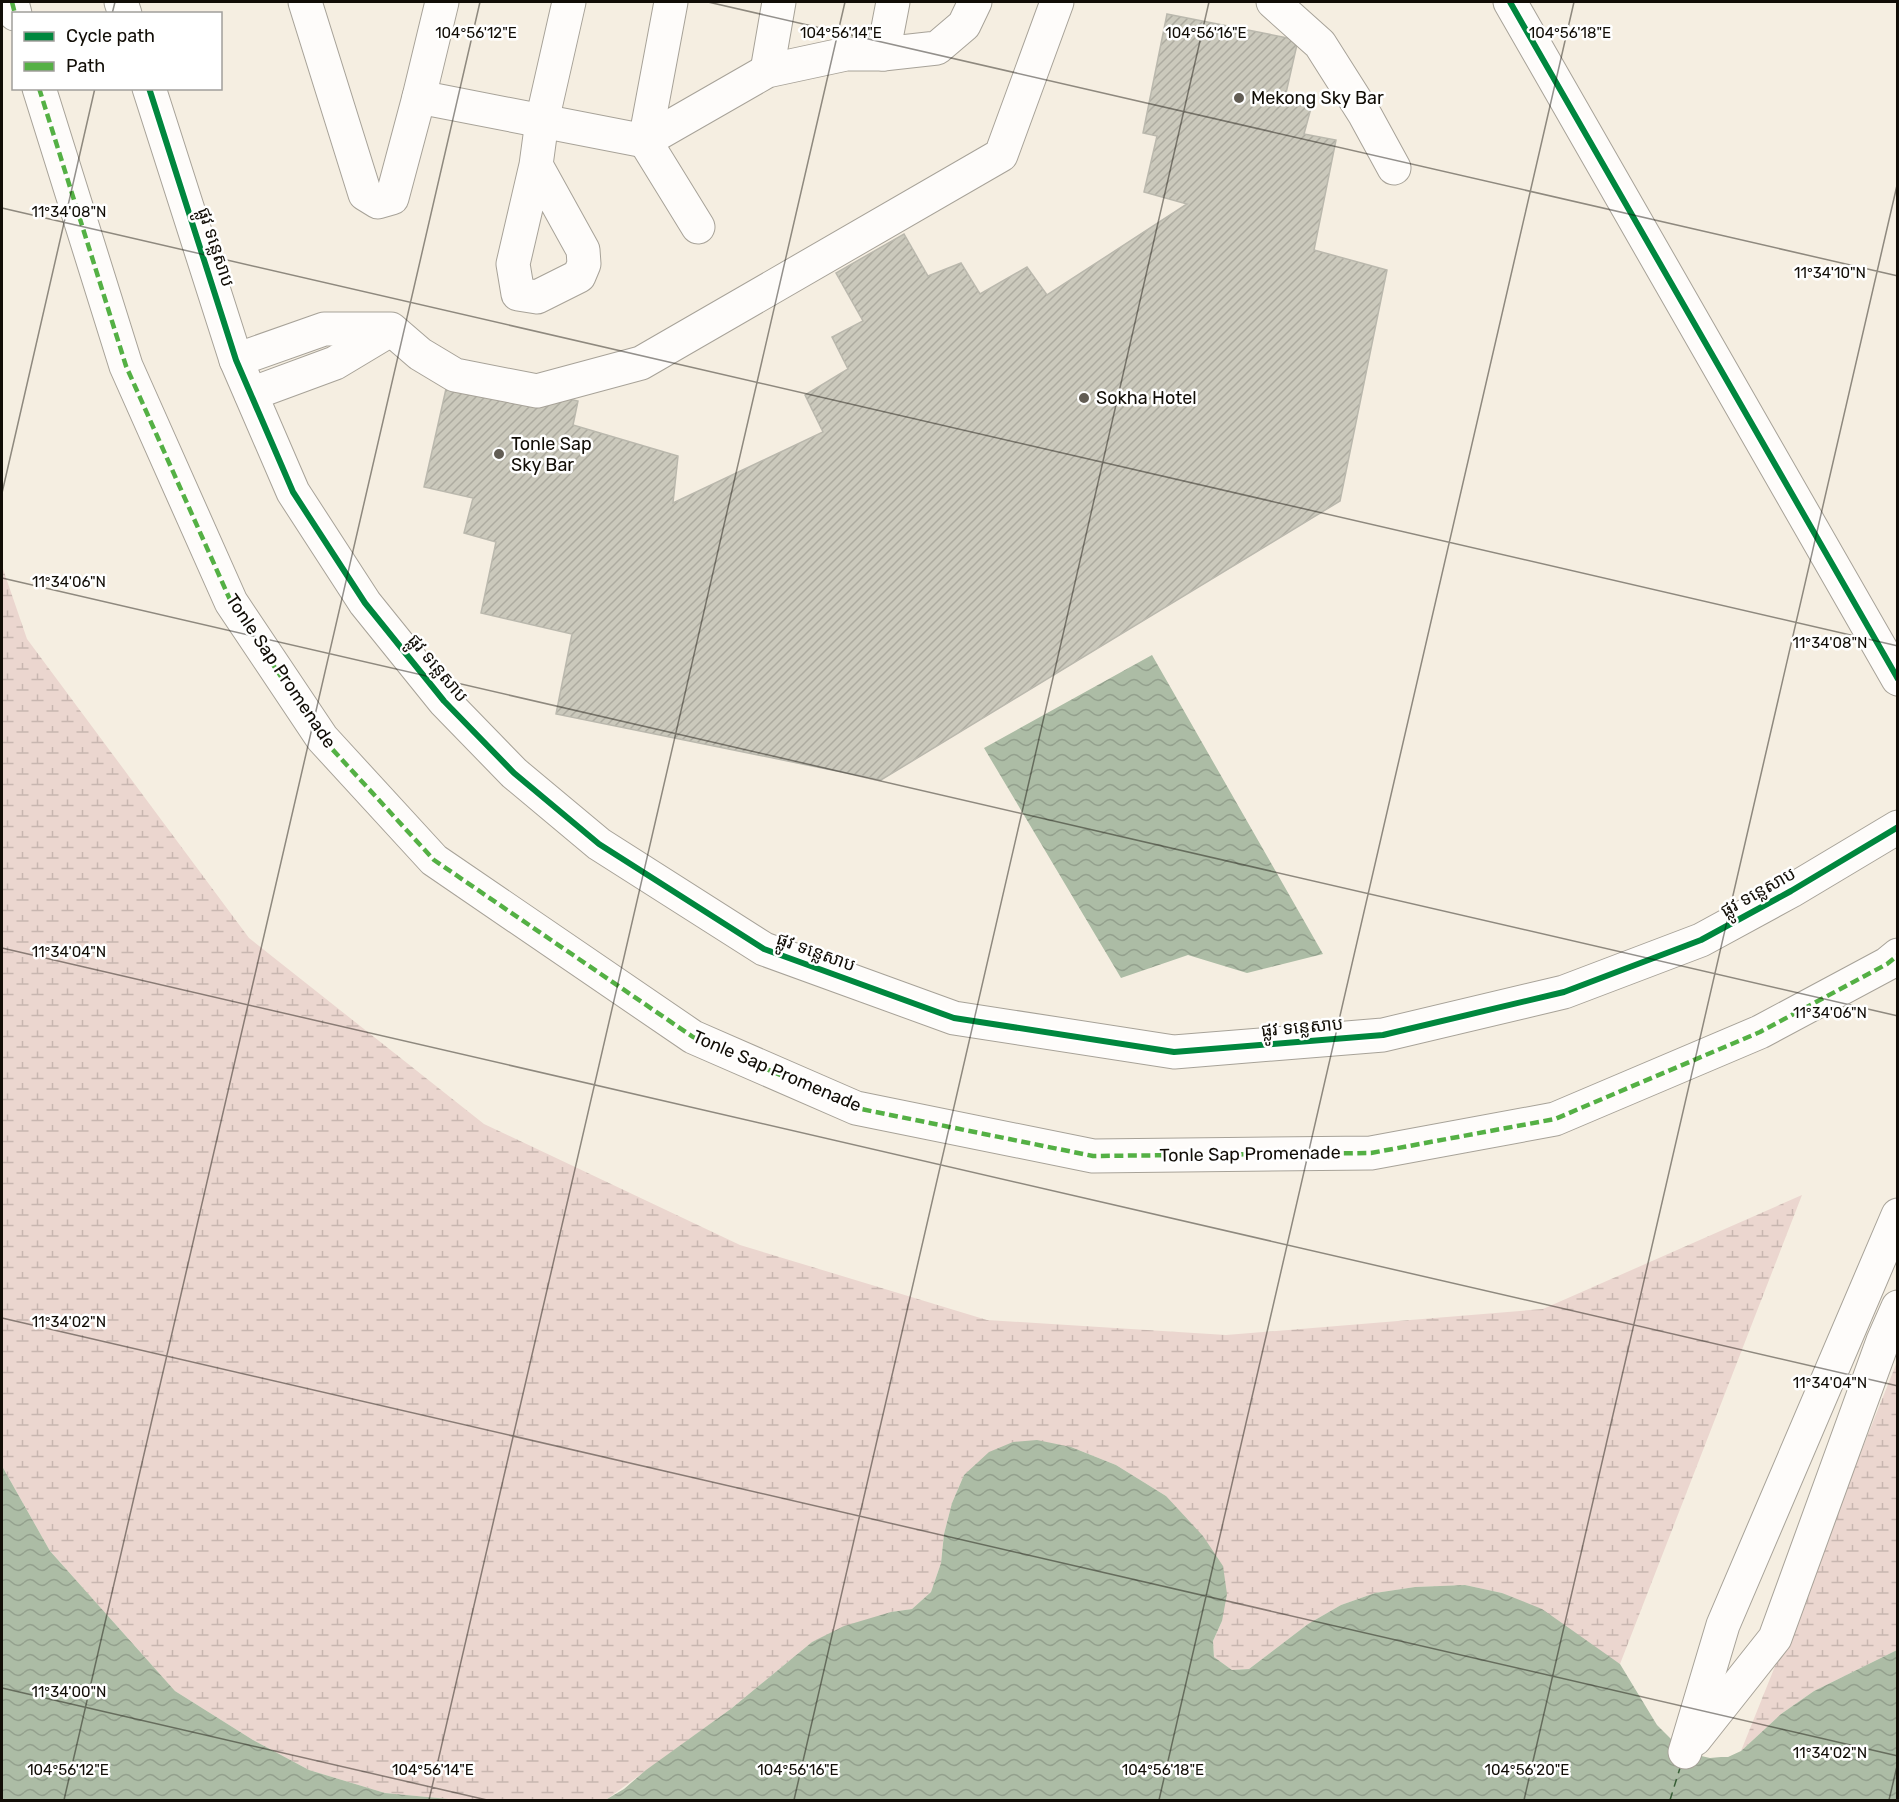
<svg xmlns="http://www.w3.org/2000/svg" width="1899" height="1802" font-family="Rubik,'Noto Sans Khmer',sans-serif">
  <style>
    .wetland { fill: url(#wetland-marsh) }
    .water { fill: url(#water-waves) }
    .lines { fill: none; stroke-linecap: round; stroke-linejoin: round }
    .ferry { stroke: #375e36; stroke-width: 1.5; stroke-dasharray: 8 6; stroke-linecap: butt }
    .building { fill: url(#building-hatch); stroke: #bab8ad; stroke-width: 1.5 }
    .minor-casing { stroke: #a7a298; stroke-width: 35 }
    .minor { stroke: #fefcfa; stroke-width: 33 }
    .quiet { stroke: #54b044; stroke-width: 4.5; stroke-dasharray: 9 4.5; stroke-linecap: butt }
    .cycleway-casing { stroke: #fff; stroke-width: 10 }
    .cycleway { stroke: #00873e; stroke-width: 6 }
    .ticks { fill: none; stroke: #110d06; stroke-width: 1.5; stroke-opacity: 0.45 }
    .poi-dot { fill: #615c53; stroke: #fff; stroke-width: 2 }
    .labels { text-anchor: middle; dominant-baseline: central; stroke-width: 5; stroke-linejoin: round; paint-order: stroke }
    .poi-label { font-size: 18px; fill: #110d06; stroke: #fff; text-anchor: start }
    .street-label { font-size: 18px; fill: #110d06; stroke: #fff }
    .ticks-label { font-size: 15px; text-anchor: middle; fill: #110d06; stroke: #fff; stroke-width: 5; stroke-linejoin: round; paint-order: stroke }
  </style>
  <defs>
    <pattern id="wetland-marsh" width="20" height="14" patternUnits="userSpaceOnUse" patternTransform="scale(1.5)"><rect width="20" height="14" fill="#ebd6cf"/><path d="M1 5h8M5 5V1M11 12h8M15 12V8" fill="none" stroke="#c8b6b0"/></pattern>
    <pattern id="water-waves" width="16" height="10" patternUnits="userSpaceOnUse" patternTransform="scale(1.5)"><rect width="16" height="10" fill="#acbca5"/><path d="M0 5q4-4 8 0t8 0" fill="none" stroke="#93a08d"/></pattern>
    <pattern id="building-hatch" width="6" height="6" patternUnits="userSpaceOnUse" patternTransform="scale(1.5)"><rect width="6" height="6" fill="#cbc9bc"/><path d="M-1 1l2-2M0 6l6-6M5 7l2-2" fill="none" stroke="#adaba0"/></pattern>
  </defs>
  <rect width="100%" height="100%" fill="#f5eee1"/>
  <g class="wetland">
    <path d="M2,566L27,639L249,938L484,1124L740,1245L987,1320L1226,1335L1543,1309L1802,1195L1620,1664L1581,1639L1502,1593L1465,1585L1415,1587L1375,1593L1341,1605L1308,1624L1249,1669L1232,1670L1214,1657L1213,1641L1222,1621L1166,1496L1116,1465L1071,1447L964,1475L952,1503L944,1534L941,1563L931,1592L912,1609L891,1612L812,1642L732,1708L607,1799L459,1800L385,1793L309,1770L253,1740L175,1691L50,1551L2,1466Z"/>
    <path d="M1897,1362V1650L1814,1691L1781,1714L1741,1751Z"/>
  </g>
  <g class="water">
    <path d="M1152,655L1323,954L1247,973L1188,955L1121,978L984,748Z"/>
    <path d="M1037,1440L1071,1447L1116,1465L1166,1496L1203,1536L1223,1566L1227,1594L1222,1621L1213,1641L1214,1657L1232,1670L1249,1669L1308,1624L1341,1605L1375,1593L1415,1587L1465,1585L1502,1593L1542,1609L1620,1664L1657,1725L1684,1752L1710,1758L1721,1757H1728L1741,1751L1781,1714L1814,1691L1897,1650V1800H601L607,1799L624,1789L646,1770L732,1708L812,1642L844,1626L891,1612L912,1609L931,1592L941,1563L944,1534L952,1503L964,1475L989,1452L1013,1442Z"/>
    <path d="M2,1466L50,1551L175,1691L253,1740L309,1770L385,1793L459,1800H2Z"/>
  </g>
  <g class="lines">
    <path class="ferry" d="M1670,1800L1680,1768"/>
  </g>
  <path class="building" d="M1167,14L1298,40L1284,102L1311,108L1304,134L1336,140L1314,250L1387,270L1340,501L881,780L556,714L572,634L481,613L496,542L464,533L473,498L424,487L450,371L578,401L573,425L678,456L673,503L823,432L805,395L848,369L832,337L863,321L836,273L904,234L928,276L961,263L980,294L1027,267L1047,295L1187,204L1144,192L1157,136L1143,133Z"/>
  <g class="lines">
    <defs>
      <g id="minor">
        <path d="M12,2L15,14"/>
        <path d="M121,2L125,14"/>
        <path d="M305,2L365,194L378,202L392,198L419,97L442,2"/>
        <path d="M671,2L645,141L698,227"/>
        <path d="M1273,2L1320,44L1365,115L1394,168"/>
        <path d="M1510,2L1898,679"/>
        <path d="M883,54L893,2"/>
        <path d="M767,71L779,2"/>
        <path d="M39,88L126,366L231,602L322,738L434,860L693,1037L856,1108L1093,1156L1371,1153L1555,1119L1760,1032L1887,964L1898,955"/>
        <path d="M149,88L236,360L293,492L365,603L444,701L514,773L599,844L764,949L954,1018L1174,1052L1383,1035L1564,992L1701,940L1791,891L1898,827"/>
        <path d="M419,97L645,141L767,71L846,54H883L937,48L964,25L975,2"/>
        <path d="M536,165L583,250L584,264L579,276L537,297L518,294L513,264L536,165L542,121L569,2"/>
        <path d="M236,360L324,329H391L420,354L455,375L537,391L641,363L1001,155L1057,2"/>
        <path d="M251,394L335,363L390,330"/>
        <path d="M1695,1739L1775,1638L1883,1341L1898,1307"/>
        <path d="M1685,1752L1723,1625L1898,1215"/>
      </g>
    </defs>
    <use href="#minor" class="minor-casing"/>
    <use href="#minor" class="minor"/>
    <g class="quiet">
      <path d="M12,2L15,14"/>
      <path d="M39,88L126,366L231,602L322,738L434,860L693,1037L856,1108L1093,1156L1371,1153L1555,1119L1760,1032L1887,964L1898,955"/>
    </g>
    <defs>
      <g id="cycleway">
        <path d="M1510,2L1898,679"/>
        <path d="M149,88L236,360L293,492L365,603L444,701L514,773L599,844L764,949L954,1018L1174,1052L1383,1035L1564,992L1701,940L1791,891L1898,827"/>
      </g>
    </defs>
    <use href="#cycleway" class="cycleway-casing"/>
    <use href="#cycleway" class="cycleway"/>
  </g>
  <path class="ticks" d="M708,2L1898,276M112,14L115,2M2,208L1898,646M2,493L95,88M2,578L1898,1016M2,948L1898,1386M2,1318L1898,1756M2,1688L487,1800M64,1800L480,2M429,1800L845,2M794,1800L1209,2M1159,1800L1574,2M1524,1800L1898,181M1889,1800L1898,1762"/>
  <g class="poi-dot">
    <circle cx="1239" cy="98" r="6"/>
    <circle cx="1084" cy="398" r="6"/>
    <circle cx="499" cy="454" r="6"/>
  </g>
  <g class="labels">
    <g class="poi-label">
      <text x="1251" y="98">Mekong Sky Bar</text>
      <text x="1096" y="398">Sokha Hotel</text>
      <text x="511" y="444">Tonle Sap<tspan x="511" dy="21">Sky Bar</tspan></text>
    </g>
    <g class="street-label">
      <text transform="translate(216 247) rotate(72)">ផ្លូវ ទន្លេសាប</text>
      <text transform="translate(438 668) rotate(50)">ផ្លូវ ទន្លេសាប</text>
      <text transform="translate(281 671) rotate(56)">Tonle Sap Promenade</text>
      <text transform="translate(1758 892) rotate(-29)">ផ្លូវ ទន្លេសាប</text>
      <text transform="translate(816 952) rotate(20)">ផ្លូវ ទន្លេសាប</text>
      <text transform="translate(1302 1027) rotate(-5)">ផ្លូវ ទន្លេសាប</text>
      <text transform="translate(777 1071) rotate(23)">Tonle Sap Promenade</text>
      <text transform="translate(1250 1154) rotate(-1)">Tonle Sap Promenade</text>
    </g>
  </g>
  <g class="ticks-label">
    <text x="476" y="38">104°56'12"E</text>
    <text x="841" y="38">104°56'14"E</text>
    <text x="1206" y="38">104°56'16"E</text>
    <text x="1570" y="38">104°56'18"E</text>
    <text x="69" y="217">11°34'08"N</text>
    <text x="1830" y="278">11°34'10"N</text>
    <text x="69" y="587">11°34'06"N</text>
    <text x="1830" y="648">11°34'08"N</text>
    <text x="69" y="957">11°34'04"N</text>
    <text x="1830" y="1018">11°34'06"N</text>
    <text x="69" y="1327">11°34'02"N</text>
    <text x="1830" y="1388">11°34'04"N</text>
    <text x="69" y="1697">11°34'00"N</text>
    <text x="1830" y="1758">11°34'02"N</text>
    <text x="68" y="1775">104°56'12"E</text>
    <text x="433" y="1775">104°56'14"E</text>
    <text x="798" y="1775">104°56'16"E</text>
    <text x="1163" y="1775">104°56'18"E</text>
    <text x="1527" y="1775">104°56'20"E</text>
  </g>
  <rect width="1899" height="1802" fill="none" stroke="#110d06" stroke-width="6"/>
  <rect x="12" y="12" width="210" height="78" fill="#ffffff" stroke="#a09e9b" stroke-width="1.5"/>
  <rect x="24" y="32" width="30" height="9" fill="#00873e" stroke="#a09e9b" stroke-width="1.5"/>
  <text x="66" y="42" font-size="18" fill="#110d06">Cycle path</text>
  <rect x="24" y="62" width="30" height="9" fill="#54b044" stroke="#a09e9b" stroke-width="1.5"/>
  <text x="66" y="72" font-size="18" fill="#110d06">Path</text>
</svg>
